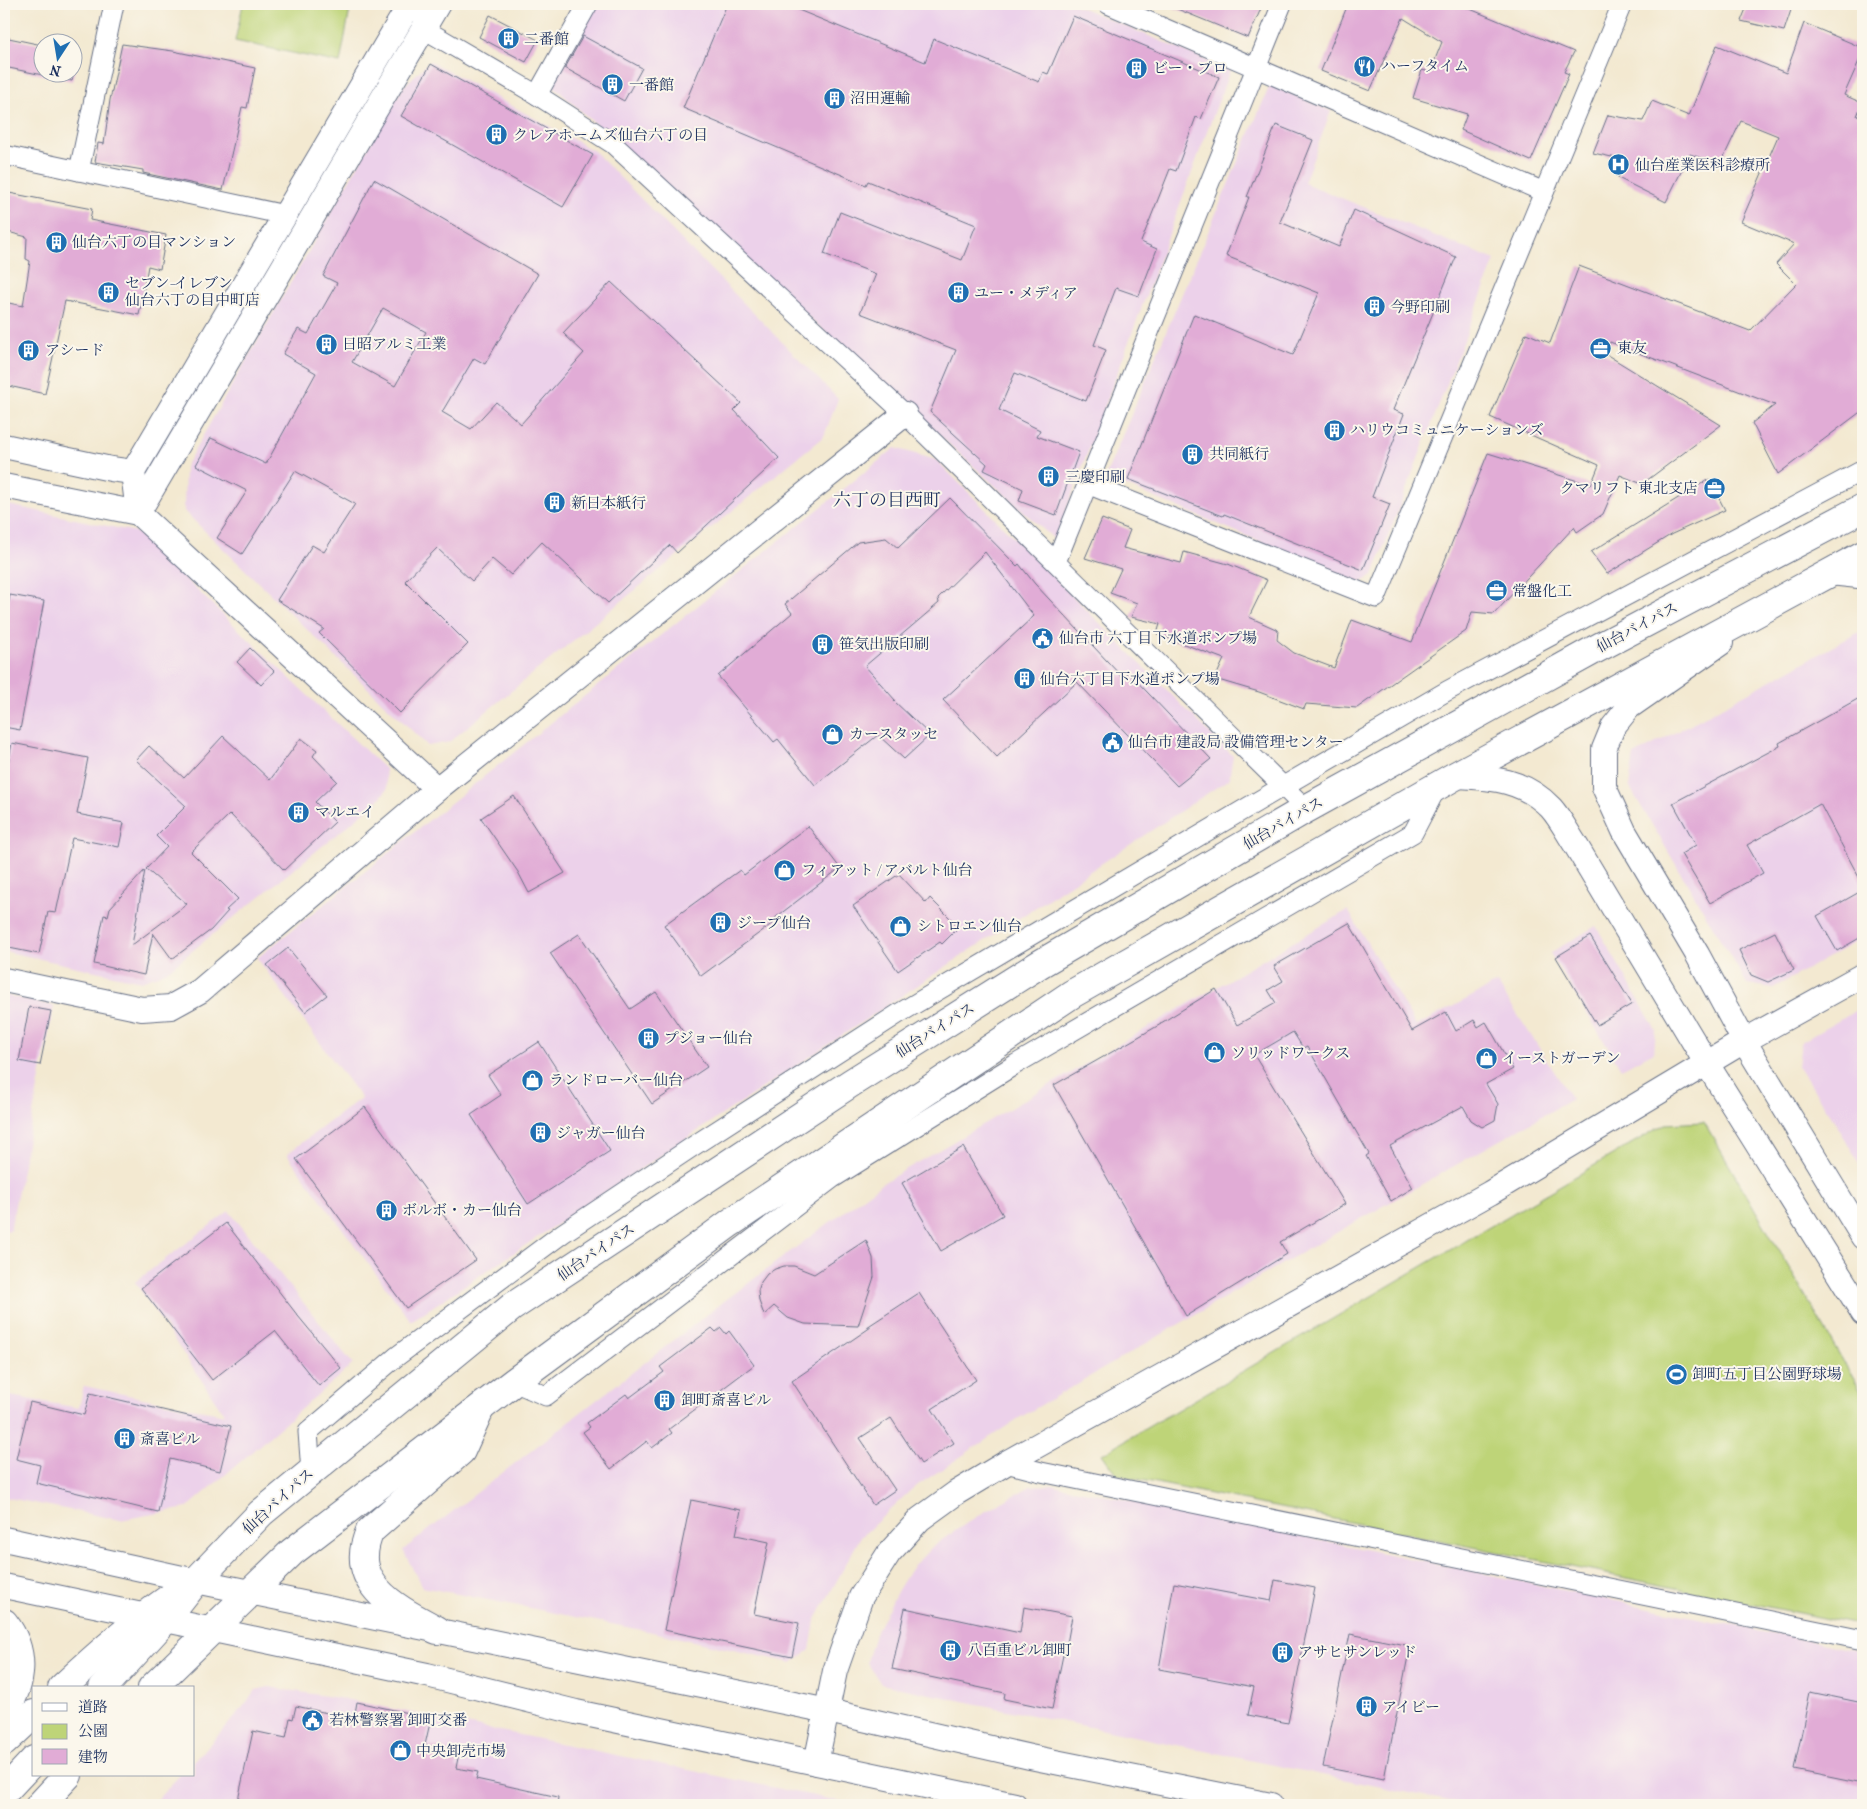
<svg xmlns="http://www.w3.org/2000/svg" width="1867" height="1809" font-family="'IM FELL French Canon','Noto Serif JP',serif">
  <style>
    .built { fill: #ecd1ea }
    .green { fill: #bed478; stroke: #6c826b }
    .building { fill: #e1acd6; fill-rule: evenodd }
    .lines { fill: none; stroke-linecap: round; stroke-linejoin: round }
    .minor-casing { stroke: #677086; stroke-width: 21 }
    .tertiary-casing { stroke: #677086; stroke-width: 26 }
    .trunk-casing { stroke: #677086; stroke-width: 30 }
    .minor { stroke: #fff; stroke-width: 19 }
    .tertiary { stroke: #fff; stroke-width: 24 }
    .trunk { stroke: #fff; stroke-width: 28 }
    .labels { text-anchor: middle; dominant-baseline: central; stroke-width: 4; stroke-linejoin: round; paint-order: stroke }
    .poi-label { font-size: 15px; fill: #1b2f5e; stroke: #fbf7ec; text-anchor: start }
    .street-label { font-size: 15px; fill: #1b2f5e; stroke: #fbf7ec }
    .quarter-label { font-size: 18px; fill: #1b2f5e; stroke: #fbf7ec }
  </style>
  <rect width="100%" height="100%" fill="#fbf7ec"/>
  <filter id="ink" filterUnits="userSpaceOnUse"><feTurbulence type="fractalNoise" baseFrequency=".02" numOctaves="2"/><feDisplacementMap in="SourceGraphic" scale="10" xChannelSelector="R" yChannelSelector="G"/><feConvolveMatrix kernelMatrix="1 2 1 2 8 2 1 2 1" color-interpolation-filters="sRGB"/></filter>
  <filter id="wash" filterUnits="userSpaceOnUse"><feTurbulence type="fractalNoise" baseFrequency=".0096" numOctaves="4" result="noise"/><feDisplacementMap in="SourceGraphic" scale="20" xChannelSelector="R" yChannelSelector="G"/><feGaussianBlur stdDeviation="1.12" result="paint"/><feColorMatrix in="noise" values="0 0 0 0 0 0 0 0 0 0 0 0 0 0 0 0 0 1.4 0 .05"/><feComposite in="paint" operator="in"/></filter>
  <g filter="url(#wash)">
    <rect width="100%" height="100%" fill="#f3e9d1"/>
    <g class="built">
      <path d="M593,4H1073L1230,70L1055,540L549,82Z"/>
      <path d="M430,61L594,151L838,399L824,436L449,742L428,746L184,511L185,467L403,87Z"/>
      <path d="M1270,85L1331,111L1304,183L1495,260L1373,575L1360,583L1105,477Z"/>
      <path d="M895,448L936,460L1233,756L1229,779L411,1321L287,1154L361,1098L257,958Z"/>
      <path d="M4,504L136,532L385,769L387,789L377,802L166,972L141,981L4,951Z"/>
      <path d="M1863,630V938L1773,988L1747,984L1629,786L1634,755Z"/>
      <path d="M1348,910L1416,1026L1497,983L1572,1099L1292,1258L1019,1418L912,1489L860,1538L815,1621L810,1650L792,1663L662,1634L422,1587L403,1550L727,1299L881,1184Z"/>
      <path d="M1596,926L1656,1030L1654,1052L1621,1069L1550,953Z"/>
      <path d="M4,995L54,1006L10,1231L4,1230Z"/>
      <path d="M1863,1007V1170L1837,1125L1798,1066L1801,1042Z"/>
      <path d="M229,1211L353,1364L187,1508L120,1520L4,1497V1395L79,1408L84,1386L225,1415L135,1282Z"/>
      <path d="M1054,1485L1863,1652V1805H1468L881,1684L867,1662L875,1634L898,1590L911,1569L933,1546L979,1515L1031,1486Z"/>
      <path d="M269,1687L350,1700L858,1805H152L180,1775H194V1761L236,1716L256,1690Z"/>
    </g>
    <g class="green">
      <path d="M243,4H351L340,63L235,41Z"/>
      <path d="M1704,1122L1863,1395V1626L1117,1475L1102,1454L1665,1124Z"/>
    </g>
    <g id="blocks">
      <g class="building">
        <path d="M727,4H798L796,9L925,62L934,39L1039,82L1043,72L1048,74L1073,16L1219,77L1201,119L1196,117L1176,171L1170,169L1141,242L1157,249L1139,296L1116,288L1094,345L1106,350L1086,401L1015,373L999,410L1040,430L1037,436L1079,452L1056,515L1019,501L1023,489L984,470L987,464L930,412L956,350L860,313L876,274L824,254L840,212L962,260L976,225L868,181L866,185L683,108Z"/>
        <path d="M1165,4H1263L1248,38Z"/>
        <path d="M1348,4H1458L1574,52L1564,72L1569,74L1531,161L1461,130L1467,114L1413,98L1422,70L1430,72L1442,42L1403,18L1370,91L1321,71Z"/>
        <path d="M1748,4H1793L1784,31L1741,21Z"/>
        <path d="M490,15L538,40L526,62L479,37Z"/>
        <path d="M1804,23L1863,48V52L1844,95L1862,103L1857,116L1863,119V410L1778,474L1752,423L1775,405L1610,342L1604,353L1721,425L1642,484L1620,475L1603,514L1577,532L1574,527L1494,614L1472,612L1466,631L1357,708L1306,704L1304,709L1259,692L1215,679L1224,659L1157,634L1160,624L1131,617L1137,603L1110,593L1121,569L1085,558L1102,519L1130,530L1123,548L1181,563L1184,552L1228,564L1267,580L1249,617L1278,630L1277,640L1294,653L1334,668L1352,620L1412,642L1488,453L1591,485L1599,465L1490,417L1526,333L1550,343L1579,266L1750,331L1796,284L1776,264L1794,244L1741,222L1778,136L1741,121L1720,165L1690,154L1666,202L1618,178L1626,160L1593,153L1608,115L1643,121L1652,101L1689,116L1717,45L1786,73Z"/>
        <path d="M583,36L642,68L624,101L565,68Z"/>
        <path d="M4,37L42,45V72H72V51L79,52L72,81L4,67Z"/>
        <path d="M122,44L173,51L255,68L247,108L242,107L223,190L143,173V170L95,162L98,143L104,144L110,100Z"/>
        <path d="M431,64L593,155L563,207L401,116Z"/>
        <path d="M1276,125L1313,140L1280,222L1339,247L1354,210L1456,257L1393,410L1404,414L1372,497L1390,504L1363,570L1224,514L1223,516L1128,479L1194,314L1293,355L1319,293L1226,256L1249,197H1247Z"/>
        <path d="M374,179L538,274L485,364L474,358L442,412L471,429L496,402L521,424L584,353L563,333L611,282L741,403L734,410L779,458L677,553L670,545L608,603L542,542L511,575L492,559L472,581L437,548L405,581L468,644L400,713L319,633L324,629L277,600L312,545L324,552L355,504L295,471L242,554L217,538L247,491L196,465L211,438L266,464L316,373L283,354L298,329L308,334L337,283L323,276ZM383,308L426,332L395,386L352,362Z"/>
        <path d="M4,192L92,209L90,220L166,235L160,269L148,266L139,315L65,301L45,394L4,385V302L23,306L30,261L26,259L27,237L4,231Z"/>
        <path d="M1709,479L1725,510L1672,534L1607,574L1591,552Z"/>
        <path d="M950,498L1017,566L1019,564L1035,584L1122,677L1128,672L1211,759L1177,786L1077,682L997,757L943,700L1034,616L985,552L938,598L939,603L865,666L895,700L894,701L930,735L904,759L878,735L815,785L778,739L774,742L718,676L792,613L785,604L858,542L886,538L898,548Z"/>
        <path d="M10,595L44,601L20,730L4,727V629Z"/>
        <path d="M250,648L274,671L261,685L237,662Z"/>
        <path d="M1863,696V885L1820,804L1747,845L1763,873L1710,903L1681,854L1696,845L1673,803L1780,746L1779,743Z"/>
        <path d="M223,736L270,780L301,738L317,750L313,756L337,781L315,802L335,822L284,870L230,814L191,852L238,899L226,910L228,911L211,930L172,959L153,933L144,975L94,964L104,915L108,916L110,908L145,870L132,945L187,904L146,869L167,847L156,836L186,806L136,760L149,746L184,778Z"/>
        <path d="M12,743L88,758L77,814L124,823L119,847L72,838L56,913L48,912L39,954L4,947V785Z"/>
        <path d="M514,796L565,873L529,893L518,872L481,818Z"/>
        <path d="M808,826L840,868L775,918L777,920L701,976L664,925L740,870L744,875Z"/>
        <path d="M899,874L926,903L930,898L959,927L942,944L940,942L898,971L853,906Z"/>
        <path d="M1863,890V936L1837,951L1817,916Z"/>
        <path d="M1349,923L1412,1031L1446,1012L1456,1031L1474,1020L1478,1027L1486,1022L1513,1069L1486,1084L1498,1104L1495,1120L1482,1127L1471,1120L1463,1106L1390,1146L1413,1188L1391,1201L1366,1156L1369,1154L1307,1046L1303,1048L1293,1032L1254,1055L1345,1204L1280,1242L1287,1254L1186,1316L1054,1085L1161,1024V1023L1216,989L1237,1025L1276,1003L1268,990L1283,981L1274,966Z"/>
        <path d="M1775,932L1794,970L1768,982L1751,975L1739,950Z"/>
        <path d="M579,934L630,1009L656,992L707,1067L652,1104L550,953Z"/>
        <path d="M1590,936L1632,1004L1597,1025L1556,957Z"/>
        <path d="M288,948L327,995L305,1012L267,965Z"/>
        <path d="M29,1007L51,1011L40,1065L19,1061Z"/>
        <path d="M539,1042L610,1151L528,1204L471,1115L501,1095L488,1075Z"/>
        <path d="M365,1107L476,1260L406,1308L296,1159Z"/>
        <path d="M963,1147L1003,1215L941,1251L902,1183Z"/>
        <path d="M226,1223L298,1316L341,1368L319,1386L275,1331L212,1380L141,1288Z"/>
        <path d="M866,1240L873,1258L874,1277L858,1326L805,1324L788,1318L774,1306L764,1315L759,1301L758,1291L761,1282L767,1274L775,1269L784,1266H794L814,1274Z"/>
        <path d="M919,1293L976,1380L932,1409L954,1443L921,1464L891,1418L860,1438L895,1490L873,1505L792,1381L871,1327H867Z"/>
        <path d="M712,1328L716,1332L721,1328L726,1334L729,1331L754,1365L669,1429L672,1433L652,1448L647,1441L611,1469L583,1432L590,1427L587,1423L626,1394L629,1398L664,1372L660,1367Z"/>
        <path d="M90,1393L231,1426L220,1471L170,1459L158,1512L36,1483L40,1465L16,1459L30,1402L84,1415Z"/>
        <path d="M691,1500L741,1510L736,1535L769,1542L754,1614L799,1623L792,1657L664,1630Z"/>
        <path d="M1275,1580L1315,1588L1288,1723L1248,1715L1254,1687L1159,1669L1174,1583L1271,1601Z"/>
        <path d="M1024,1607L1072,1616L1065,1655H1063L1052,1709L1004,1699L1005,1693L892,1669L905,1608L1020,1633Z"/>
        <path d="M1350,1634L1410,1646L1384,1779L1323,1767Z"/>
        <path d="M1810,1692L1863,1703V1784L1794,1770Z"/>
        <path d="M357,1702L431,1718L425,1745L459,1753L456,1768L478,1772L476,1779L558,1797L557,1805H237L253,1731L286,1738L290,1718L293,1719L296,1706L354,1719Z"/>
      </g>
    </g>
  </g>
  <g filter="url(#ink)">
    <use href="#blocks" fill-opacity="0" stroke="#677086" stroke-width="1"/>
    <g class="lines">
      <defs>
        <g id="minor">
          <path d="M421,4L424,29L537,95L613,144L905,414L1306,809"/>
          <path d="M1108,4L1544,192"/>
          <path d="M537,95L588,4"/>
          <path d="M4,155L285,215"/>
          <path d="M79,171L114,4"/>
          <path d="M1087,484L1376,598L1622,4"/>
          <path d="M1056,562L1282,4"/>
          <path d="M1825,575L1863,579"/>
          <path d="M514,1382L546,1396L833,1178L1016,1064L1413,833L1437,787"/>
          <path d="M1006,1463L1041,1472L1863,1640"/>
          <path d="M311,1472L308,1432L396,1357L563,1233L701,1141L898,1014L1282,787L1447,691L1863,470"/>
        </g>
        <g id="tertiary">
          <path d="M4,446L111,469L133,472"/>
          <path d="M4,486L138,513L437,789"/>
          <path d="M138,513L438,4"/>
          <path d="M138,513L133,472L410,4"/>
          <path d="M1721,643L1629,707L1613,727L1604,749V787L1624,831L1697,954L1744,1041L1863,1237"/>
          <path d="M1455,776C1492,778 1523,779 1551,808C1560,818 1567,832 1575,844L1707,1064L1863,1313"/>
          <path d="M4,980L142,1009L171,1007L200,991L437,789L905,414"/>
          <path d="M4,1539L196,1581L828,1711L1030,1757L1271,1805"/>
          <path d="M4,1586L427,1675L576,1712L1015,1805"/>
          <path d="M816,1763L835,1671L861,1597L889,1553L920,1519L956,1493L1006,1463L1490,1193L1744,1041L1863,975"/>
        </g>
        <g id="trunk">
          <path d="M4,1623C26,1651 23,1684 4,1712"/>
          <path d="M437,1630C398,1609 346,1585 370,1531L461,1451L479,1411"/>
          <path d="M62,1688C97,1655 132,1624 171,1597"/>
          <path d="M103,1688L166,1619L196,1581L261,1513L512,1307L851,1083L1040,964L1306,809L1594,650L1863,508"/>
          <path d="M152,1688L292,1552L514,1382L730,1223L1072,994L1455,776L1863,555"/>
          <path d="M4,1742L34,1714"/>
          <path d="M4,1792L34,1760"/>
          <path d="M40,1805L68,1775"/>
        </g>
      </defs>
      <use href="#minor" class="minor-casing"/>
      <use href="#tertiary" class="tertiary-casing"/>
      <use href="#trunk" class="trunk-casing"/>
      <use href="#minor" class="minor"/>
      <use href="#tertiary" class="tertiary"/>
      <use href="#trunk" class="trunk"/>
    </g>
  </g>
  <defs>
    <symbol id="building-disc" viewBox="-11 -11 22 22"><circle r="9.5" fill="#1f6fb2" stroke="#fbf7ec"/><path d="M-4-6H4V6H1V3H-1V6H-4ZM-2.5-4.3h1.7v1.8h-1.7ZM.8-4.3h1.7v1.8H.8ZM-2.5-1h1.7V.8h-1.7ZM.8-1h1.7V.8H.8Z" fill="#fff"/></symbol>
    <symbol id="restaurant-disc" viewBox="-11 -11 22 22"><circle r="9.5" fill="#1f6fb2" stroke="#fbf7ec"/><path d="M-5-6h1v4h1v-4h1v4h1v-4h1v5L-1.5 .5V6h-2V.5L-5-1ZM5-6V6H3V1.5H1.5Q1.5-4 5-6Z" fill="#fff"/></symbol>
    <symbol id="hospital-disc" viewBox="-11 -11 22 22"><circle r="9.5" fill="#1f6fb2" stroke="#fbf7ec"/><path d="M-5-5h3v3.5h4V-5h3V5h-3V1.5h-4V5h-3Z" fill="#fff"/></symbol>
    <symbol id="office-disc" viewBox="-11 -11 22 22"><circle r="9.5" fill="#1f6fb2" stroke="#fbf7ec"/><path d="M-6-3h4V-5.5h4V-3h4V5H-6ZM-1-4.5V-3h2v-1.5ZM-6 0V1H6V0Z" fill="#fff"/></symbol>
    <symbol id="civic-disc" viewBox="-11 -11 22 22"><circle r="9.5" fill="#1f6fb2" stroke="#fbf7ec"/><path d="M-.6-6.5H3V-4.5H.6V-3L4-1V1h2V6H-6V1h2V-1L-.6-3ZM-1.2 2.5V6h2.4V2.5Z" fill="#fff"/></symbol>
    <symbol id="shop-disc" viewBox="-11 -11 22 22"><circle r="9.5" fill="#1f6fb2" stroke="#fbf7ec"/><path d="M-5-2.5h2.3a2.7 3.5 0 0 1 5.4 0H5L5.5 6h-11ZM-1.5-2.5h3a1.5 2.3 0 0 0-3 0Z" fill="#fff"/></symbol>
    <symbol id="stadium-disc" viewBox="-11 -11 22 22"><circle r="9.5" fill="#1f6fb2" stroke="#fbf7ec"/><path d="M0-5a6.5 5 0 1 0 0 10a6.5 5 0 1 0 0-10ZM-3.5-1.8h7v3.6h-7Z" fill="#fff"/></symbol>
  </defs>
  <g fill-rule="evenodd">
    <use href="#building-disc" x="496" y="26" width="25" height="25"/>
    <use href="#restaurant-disc" x="1352" y="54" width="25" height="25"/>
    <use href="#building-disc" x="1124" y="56" width="25" height="25"/>
    <use href="#building-disc" x="600" y="72" width="25" height="25"/>
    <use href="#building-disc" x="822" y="86" width="25" height="25"/>
    <use href="#building-disc" x="484" y="122" width="25" height="25"/>
    <use href="#hospital-disc" x="1606" y="152" width="25" height="25"/>
    <use href="#building-disc" x="44" y="230" width="25" height="25"/>
    <use href="#building-disc" x="96" y="280" width="25" height="25"/>
    <use href="#building-disc" x="946" y="280" width="25" height="25"/>
    <use href="#building-disc" x="1362" y="294" width="25" height="25"/>
    <use href="#building-disc" x="314" y="332" width="25" height="25"/>
    <use href="#office-disc" x="1588" y="336" width="25" height="25"/>
    <use href="#building-disc" x="16" y="338" width="25" height="25"/>
    <use href="#building-disc" x="1322" y="418" width="25" height="25"/>
    <use href="#building-disc" x="1180" y="442" width="25" height="25"/>
    <use href="#building-disc" x="1036" y="464" width="25" height="25"/>
    <use href="#office-disc" x="1702" y="476" width="25" height="25"/>
    <use href="#building-disc" x="542" y="490" width="25" height="25"/>
    <use href="#office-disc" x="1484" y="578" width="25" height="25"/>
    <use href="#civic-disc" x="1030" y="626" width="25" height="25"/>
    <use href="#building-disc" x="810" y="632" width="25" height="25"/>
    <use href="#building-disc" x="1012" y="666" width="25" height="25"/>
    <use href="#shop-disc" x="820" y="722" width="25" height="25"/>
    <use href="#civic-disc" x="1100" y="730" width="25" height="25"/>
    <use href="#building-disc" x="286" y="800" width="25" height="25"/>
    <use href="#shop-disc" x="772" y="858" width="25" height="25"/>
    <use href="#building-disc" x="708" y="910" width="25" height="25"/>
    <use href="#shop-disc" x="888" y="914" width="25" height="25"/>
    <use href="#building-disc" x="636" y="1026" width="25" height="25"/>
    <use href="#shop-disc" x="1202" y="1040" width="25" height="25"/>
    <use href="#shop-disc" x="1474" y="1046" width="25" height="25"/>
    <use href="#shop-disc" x="520" y="1068" width="25" height="25"/>
    <use href="#building-disc" x="528" y="1120" width="25" height="25"/>
    <use href="#building-disc" x="374" y="1198" width="25" height="25"/>
    <use href="#stadium-disc" x="1664" y="1362" width="25" height="25"/>
    <use href="#building-disc" x="652" y="1388" width="25" height="25"/>
    <use href="#building-disc" x="112" y="1426" width="25" height="25"/>
    <use href="#building-disc" x="938" y="1638" width="25" height="25"/>
    <use href="#building-disc" x="1270" y="1640" width="25" height="25"/>
    <use href="#building-disc" x="1354" y="1694" width="25" height="25"/>
    <use href="#civic-disc" x="300" y="1708" width="25" height="25"/>
    <use href="#shop-disc" x="388" y="1738" width="25" height="25"/>
  </g>
  <g class="labels">
    <g class="poi-label">
      <text x="524" y="39">二番館</text>
      <text x="1381" y="66">ハーフタイム</text>
      <text x="1153" y="68">ビー・プロ</text>
      <text x="629" y="85">一番館</text>
      <text x="850" y="98">沼田運輸</text>
      <text x="513" y="135">クレアホームズ仙台六丁の目</text>
      <text x="1635" y="165">仙台産業医科診療所</text>
      <text x="72" y="242">仙台六丁の目マンション</text>
      <text x="125" y="283">セブン-イレブン<tspan x="125" dy="17">仙台六丁の目中町店</tspan></text>
      <text x="974" y="293">ユー・メディア</text>
      <text x="1390" y="307">今野印刷</text>
      <text x="342" y="344">日昭アルミ工業</text>
      <text x="1617" y="348">東友</text>
      <text x="45" y="350">アシード</text>
      <text x="1350" y="430">ハリウコミュニケーションズ</text>
      <text x="1209" y="454">共同紙行</text>
      <text x="1065" y="477">三慶印刷</text>
      <text x="1698" y="488" text-anchor="end">クマリフト 東北支店</text>
      <text x="571" y="503">新日本紙行</text>
      <text x="1512" y="591">常盤化工</text>
      <text x="1059" y="638">仙台市 六丁目下水道ポンプ場</text>
      <text x="839" y="644">笹気出版印刷</text>
      <text x="1040" y="679">仙台六丁目下水道ポンプ場</text>
      <text x="849" y="734">カースタッセ</text>
      <text x="1128" y="742">仙台市 建設局 設備管理センター</text>
      <text x="315" y="812">マルエイ</text>
      <text x="801" y="870">フィアット / アバルト仙台</text>
      <text x="737" y="923">ジープ仙台</text>
      <text x="917" y="926">シトロエン仙台</text>
      <text x="664" y="1038">プジョー仙台</text>
      <text x="1231" y="1053">ソリッドワークス</text>
      <text x="1502" y="1058">イーストガーデン</text>
      <text x="549" y="1080">ランドローバー仙台</text>
      <text x="556" y="1133">ジャガー仙台</text>
      <text x="402" y="1210">ボルボ・カー仙台</text>
      <text x="1692" y="1374">卸町五丁目公園野球場</text>
      <text x="681" y="1400">卸町斎喜ビル</text>
      <text x="140" y="1439">斎喜ビル</text>
      <text x="967" y="1650">八百重ビル卸町</text>
      <text x="1298" y="1652">アサヒサンレッド</text>
      <text x="1382" y="1707">アイビー</text>
      <text x="329" y="1720">若林警察署 卸町交番</text>
      <text x="416" y="1751">中央卸売市場</text>
    </g>
    <g class="street-label">
      <text transform="translate(1637 627) rotate(-28)">仙台バイパス</text>
      <text transform="translate(1283 823) rotate(-30)">仙台バイパス</text>
      <text transform="translate(935 1030) rotate(-32)">仙台バイパス</text>
      <text transform="translate(596 1252) rotate(-34)">仙台バイパス</text>
      <text transform="translate(278 1501) rotate(-42)">仙台バイパス</text>
    </g>
    <g class="quarter-label">
      <text x="887" y="500">六丁の目西町</text>
    </g>
  </g>
  <rect width="1867" height="1809" fill="none" stroke="#fbf7ec" stroke-width="20"/>
  <rect x="32" y="1686" width="162" height="90" fill="#fbf7ec" stroke="#a1a7b3"/>
  <rect x="42" y="1703" width="25" height="8" fill="#ffffff" stroke="#a1a7b3"/>
  <text x="78" y="1712" font-size="15" fill="#1b2f5e">道路</text>
  <rect x="42" y="1724" width="25" height="15" fill="#bed478" stroke="#a1a7b3"/>
  <text x="78" y="1736" font-size="15" fill="#1b2f5e">公園</text>
  <rect x="42" y="1749" width="25" height="15" fill="#e1acd6" stroke="#a1a7b3"/>
  <text x="78" y="1762" font-size="15" fill="#1b2f5e">建物</text>
  <g transform="translate(58 58) rotate(192)"><circle r="24" fill="#fbf7ec" stroke="#a1a7b3"/>
  <path d="M0-4L9 19L0 12L-9 19Z" fill="#1f6fb2"/>
  <text y="-8" font-size="14" font-weight="bold" text-anchor="middle" fill="#1b2f5e">N</text>
  </g>
</svg>
